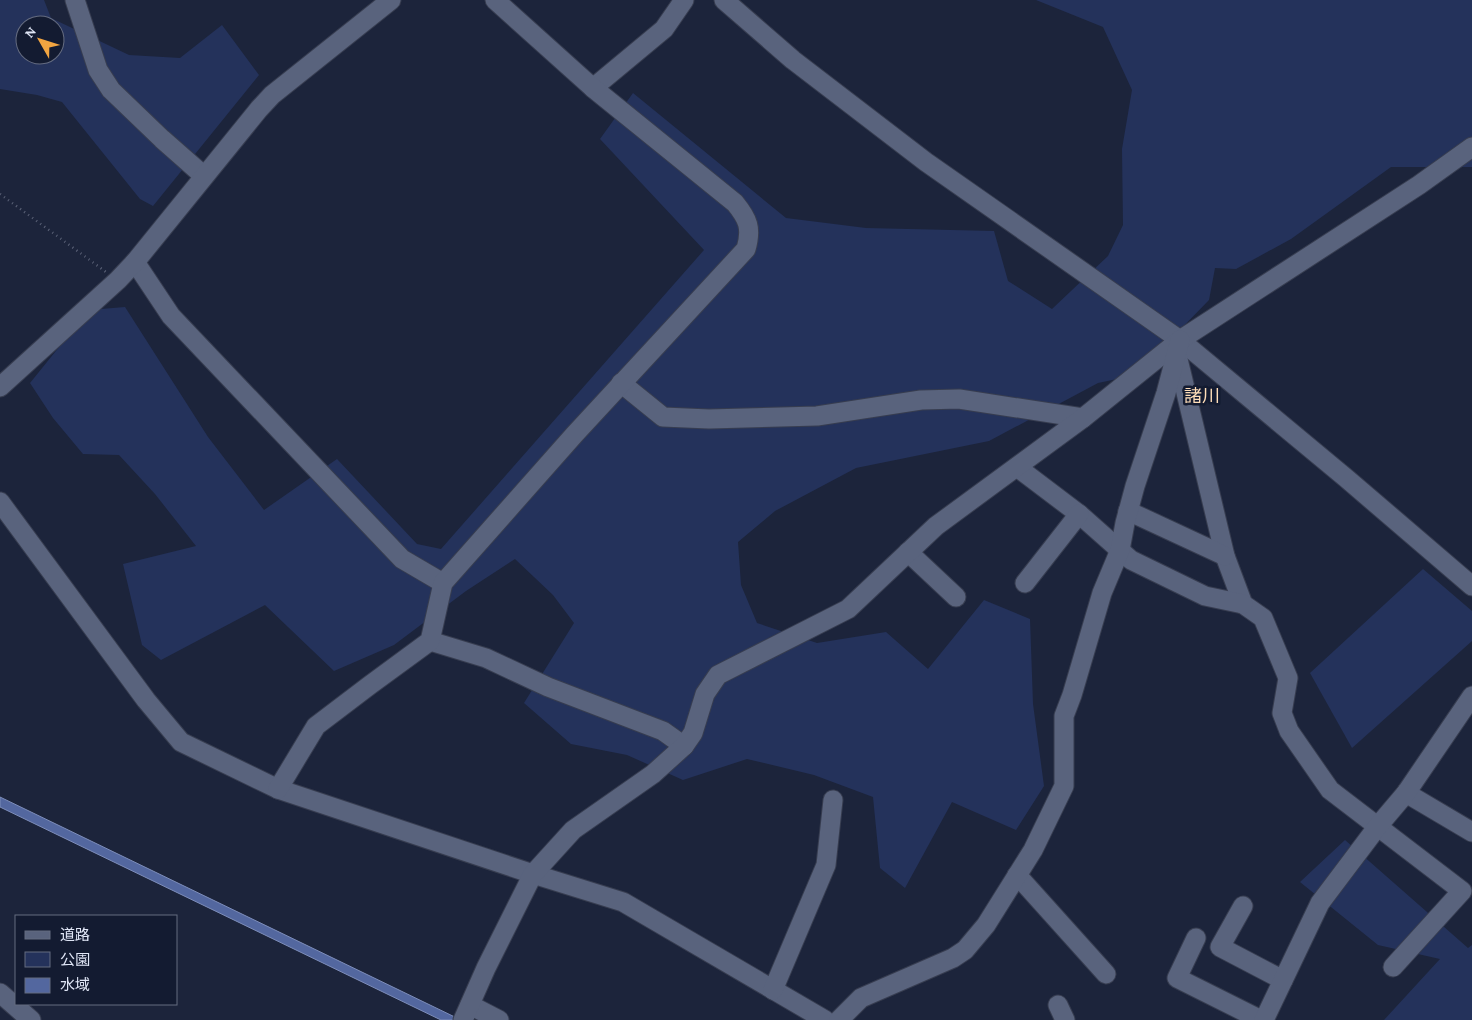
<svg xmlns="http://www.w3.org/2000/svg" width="1472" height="1020" font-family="'Crimson Pro','Noto Sans JP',serif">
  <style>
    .green { fill: #24325b; fill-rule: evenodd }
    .water { fill: #53679f; stroke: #7d8db9 }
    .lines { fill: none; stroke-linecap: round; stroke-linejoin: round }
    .minor-casing { stroke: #373d50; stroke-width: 21 }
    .path { stroke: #5c6378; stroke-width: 2.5; stroke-dasharray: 1 4; stroke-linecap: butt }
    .minor { stroke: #59637d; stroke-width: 19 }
    .labels { text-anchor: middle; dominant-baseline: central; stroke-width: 5; stroke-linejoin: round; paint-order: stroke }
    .quarter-label { font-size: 18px; fill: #ffdeb9; stroke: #131b31 }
  </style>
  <rect width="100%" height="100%" fill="#1c243b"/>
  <g class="green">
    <path d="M0,0H44L51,18L129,55L180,58L222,25L259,75L153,206L140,199L62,102L37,95L0,89ZM25,25H55V55H25Z"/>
    <path d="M1036,0H1472V167H1391L1291,239L1236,269L1215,268L1209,300L1136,375L1098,383L989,441L856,468L775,511L738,542L741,585L757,623L817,643L886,632L928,669L984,600L1030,619L1033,704L1044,786L1016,830L952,802L905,888L880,868L873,797L814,775L747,759L683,780L627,755L571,744L524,703L574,623L553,595L515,559L466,591L394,645L334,671L265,605L161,660L142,645L123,564L196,546L155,494L119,455L83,454L53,418L30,383L89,310L125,307L208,437L264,510L337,459L417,544L441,549L704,250L600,139L633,93L786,218L866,228L994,231L1008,281L1052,309L1108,256L1123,225L1122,149L1132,90L1103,27Z"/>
    <path d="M1423,569L1472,611V641L1352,748L1310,673Z"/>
    <path d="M1345,840L1468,948L1472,945V1020H1384L1440,959L1378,945L1300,882Z"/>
  </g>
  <path class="water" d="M0,797L461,1020H441L0,807Z"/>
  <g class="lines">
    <defs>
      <g id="minor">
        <path d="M75,0L98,70L111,90L162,139L204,176"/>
        <path d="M724,0L793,60L926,162L1180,340L1346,478L1472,586"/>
        <path d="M593,88L664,29L684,0"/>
        <path d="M135,262L171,316L402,559L443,583"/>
        <path d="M1177,355L1225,556L1243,604L1263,618L1288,678L1282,713L1289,731L1330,790L1462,891L1393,967"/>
        <path d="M621,383L663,417L709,419L817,416L921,400L959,399L1083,418"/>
        <path d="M0,387L118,280L135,262L259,109L272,95L391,0"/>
        <path d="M1017,467L1079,514L1131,560L1205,596L1243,604"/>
        <path d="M0,502L146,700L181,742L278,789L533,874L623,902L825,1020"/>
        <path d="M1128,511L1225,556"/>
        <path d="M908,552L956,597"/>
        <path d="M1025,583L1079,514"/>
        <path d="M430,641L486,658L548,687L663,731L684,746"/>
        <path d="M278,789L316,726L370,685L430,641L443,583L574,435L746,249C752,228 748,219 735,203L593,88L495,0"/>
        <path d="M1406,793L1472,832"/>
        <path d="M1017,875L1106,974"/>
        <path d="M1243,906L1220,947L1283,980"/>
        <path d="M1196,938L1177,978L1261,1020"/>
        <path d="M773,990L826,865L833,800"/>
        <path d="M0,993L31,1020"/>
        <path d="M470,1005L499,1020"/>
        <path d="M1058,1005L1065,1020"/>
        <path d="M463,1020L486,968L533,874L573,830L653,774L684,746L693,733L705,694L718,675L848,609L936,526L1083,418L1180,340L1419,185L1472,147"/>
        <path d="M839,1020L861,998L953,958L965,950L986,925L1033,850L1064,786V716L1072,695L1102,593L1120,550L1125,523L1135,486L1166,393L1180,340"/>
        <path d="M1264,1020L1320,903L1378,826L1406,793L1472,696"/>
      </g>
    </defs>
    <use href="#minor" class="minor-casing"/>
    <path class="path" d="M0,194L106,272"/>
    <use href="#minor" class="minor"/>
  </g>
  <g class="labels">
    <g class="quarter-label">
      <text x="1202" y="396">諸川</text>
    </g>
  </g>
  <rect x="15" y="915" width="162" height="90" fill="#131b31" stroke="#656c80"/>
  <rect x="25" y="931" width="25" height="8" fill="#59637d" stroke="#656c80"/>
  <text x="60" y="940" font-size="15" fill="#e0e6f6">道路</text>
  <rect x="25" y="952" width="25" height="15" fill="#24325b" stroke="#656c80"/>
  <text x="60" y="965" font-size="15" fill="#e0e6f6">公園</text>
  <rect x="25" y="978" width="25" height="15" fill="#53679f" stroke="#656c80"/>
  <text x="60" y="990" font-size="15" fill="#e0e6f6">水域</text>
  <g transform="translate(40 40) rotate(309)"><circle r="24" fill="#131b31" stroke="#656c80"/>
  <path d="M0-4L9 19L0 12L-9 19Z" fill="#f2a541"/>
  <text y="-8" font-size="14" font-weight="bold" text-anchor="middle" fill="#e0e6f6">N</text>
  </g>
</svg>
